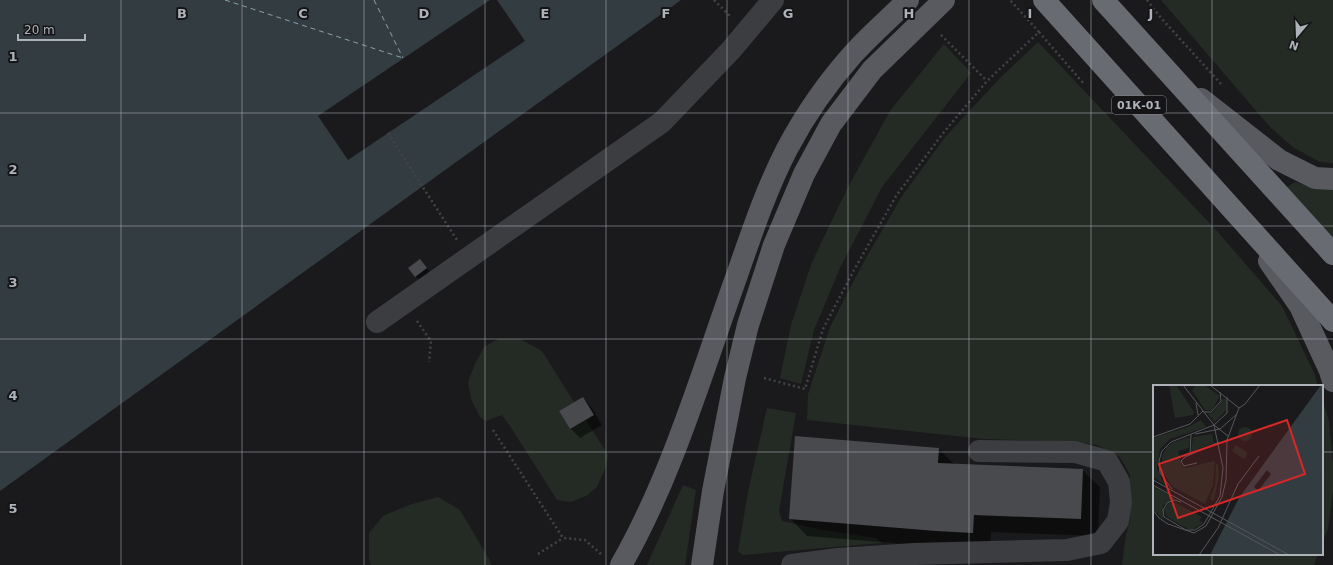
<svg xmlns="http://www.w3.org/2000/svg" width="1333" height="565" font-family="'DejaVu Sans',sans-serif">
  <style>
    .green { fill: #242b24 }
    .water { fill: #333c41 }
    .pier { fill: #1a1a1c }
    .shadow { fill: #0007 }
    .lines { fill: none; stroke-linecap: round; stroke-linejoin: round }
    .ferry { stroke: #89a4b1; stroke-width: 1; stroke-dasharray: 5 4; stroke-linecap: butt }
    .building { fill: #494a4e }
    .path { stroke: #414447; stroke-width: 2.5; stroke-dasharray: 2 3; stroke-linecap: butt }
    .minor { stroke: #3b3d40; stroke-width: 22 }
    .major { stroke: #585a5f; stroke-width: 22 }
    .highway { stroke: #686b71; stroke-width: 22 }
    .grid { fill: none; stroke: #aeb3ba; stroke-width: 1; stroke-opacity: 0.55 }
    .labels { text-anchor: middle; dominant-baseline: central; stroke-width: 4; stroke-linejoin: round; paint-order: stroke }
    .shield { fill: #151517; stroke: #808489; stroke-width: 1 }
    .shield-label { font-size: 11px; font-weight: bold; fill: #aeb3ba }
    .inset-river { fill: none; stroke: #333c41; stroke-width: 2 }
    .inset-road { fill: none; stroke: #55575b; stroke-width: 1 }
    .view { fill: #d62828; fill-opacity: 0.15; stroke: #d62828; stroke-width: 2 }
    .inset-edge { fill: none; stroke: #aeb3ba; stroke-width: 2 }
    .grid-label { font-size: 13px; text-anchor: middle; font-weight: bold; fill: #aeb3ba; stroke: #151517; stroke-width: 4; stroke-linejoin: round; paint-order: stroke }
  </style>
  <rect width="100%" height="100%" fill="#1a1a1c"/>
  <g class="green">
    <path d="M1161,0H1333V163L1320,162L1294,148L1270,127Z"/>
    <path d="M1038,42L1216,230L1282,306L1315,375L1318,386H1154V554H1318L1314,565H1122L1126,535L1130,520V475L1120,457L1097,445L1075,442L984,439L807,420L808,394L830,327L862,265L902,196L946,136L1002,76Z"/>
    <path d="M944,44L971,73L882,187L840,268L814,330L801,384L780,378L791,325L812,262L848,187L890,111Z"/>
    <path d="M1295,182L1315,188L1333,190V238L1287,187Z"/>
    <path d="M498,339H520L542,351L574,402L559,411L570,429L586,420L608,455L605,469L597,487L586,496L571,502L557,500L510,426L502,415L486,421L480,417L471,399L468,382L475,364L484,347Z"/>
    <path d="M1322,397L1329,421L1333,464V491L1328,529L1322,544Z"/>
    <path d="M767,408L796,413L779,511L782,521L823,530L876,538L882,543L743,555L738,551L748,492Z"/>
    <path d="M683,485L696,490L685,565H647Z"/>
    <path d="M438,497L460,510L489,559L491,565H371L369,559V533L383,516L409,505Z"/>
  </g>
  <path class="water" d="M0,0H681L0,491Z"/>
  <path class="pier" d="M490,0H497L525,41L348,160L318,116Z"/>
  <g class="shadow">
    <path d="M424,265L431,273L420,281L416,276Z"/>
    <path d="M583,398L592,408L602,425L580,438L571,429L560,412Z"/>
    <path d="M939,449L955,465L1082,470L1100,487L1098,536L991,532L990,550L954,548L807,536L790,518Z"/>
  </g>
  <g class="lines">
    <g class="ferry">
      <path d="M225,0L403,58"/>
      <path d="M374,0L403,58"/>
    </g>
  </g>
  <g class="building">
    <path d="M420,259L427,268L415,277L408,268Z"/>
    <path d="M583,397L594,415L570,429L559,411Z"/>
    <path d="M795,436L939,448L938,463L1083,469L1081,519L974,515L973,533L936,531L789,519Z"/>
  </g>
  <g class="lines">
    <g class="path">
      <path d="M714,0L731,17"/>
      <path d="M1147,0L1161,18L1222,85"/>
      <path d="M1039,32L1084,84"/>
      <path d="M941,35L987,81"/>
      <path d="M388,133L457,240"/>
      <path d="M417,321L431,341L429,362"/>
      <path d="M764,378L805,389L823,329L854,270L896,196L944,132L987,81L1039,32L1010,0"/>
      <path d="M493,430L563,538L585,540L602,555"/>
      <path d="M538,554L563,538"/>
    </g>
    <g class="minor">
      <path d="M377,322L662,122L731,50L773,0"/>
      <path d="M792,565L838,559L914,554L1067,550L1101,543L1118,521L1121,502L1119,482L1107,461L1075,452L979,451"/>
    </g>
    <g class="major">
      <path d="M1201,99L1279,160L1315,178L1333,179"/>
      <path d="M1269,261L1300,306L1330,371L1333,381"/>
      <path d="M621,565C672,476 702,372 737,275C752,232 766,190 787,149C805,115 827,83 853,54C870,35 890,18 908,0"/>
      <path d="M702,565L713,491L735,378L748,325L774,245L804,174L831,124L872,70L944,0"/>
    </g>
    <g class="highway">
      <path d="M1044,0L1333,321"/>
      <path d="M1103,0L1333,254"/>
    </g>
  </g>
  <path class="grid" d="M121,0V565M242,0V565M364,0V565M485,0V565M606,0V565M727,0V565M848,0V565M969,0V565M1091,0V565M1212,0V386M0,113H1333M0,226H1333M0,339H1333M0,452H1154M1322,452H1333M1212,554V565"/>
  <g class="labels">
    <rect class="shield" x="1112" y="96" width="54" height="18" rx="3"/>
    <g class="shield-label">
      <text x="1139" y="105">01К-01</text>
    </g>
  </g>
  <g transform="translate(1153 385)">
    <rect width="170" height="170" fill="#1a1a1c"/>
    <path d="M16,0H23L41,27L40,30L22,33ZM43,0H51L67,11L59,25H52L39,5ZM71,13L74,15L73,25L62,37L55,29L60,27ZM48,35L53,42L17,54L7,64L4,83L11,99L0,92V53L35,42ZM85 49a7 7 0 1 1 14 0a7 7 0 1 1-14 0ZM59,49L61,58L38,67L40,52ZM34,53L37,54L36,63L25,66L29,81L33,83L61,76L62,78L60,100L52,119L20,102L9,87V71L14,62L21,57ZM83,60L94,67L93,73H89L79,66ZM63,79H65L66,91L61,116L57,114L62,100ZM0,101L23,114L10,120V135L0,123ZM21,117L49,132L46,135L50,138L40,144H35L14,132L11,125L15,119Z" fill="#242b24"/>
    <path d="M168,0H170V170H57L86,113Z" fill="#333c41"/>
    <path d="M114,85L118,89L105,106L101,102Z" fill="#1a1a1c"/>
    <path class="inset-river" d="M112,97L127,112L135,125L139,142L137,169M112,97L153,96L170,90M98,122L127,139L146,155L151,170"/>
    <path class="inset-road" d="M30,0L61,40L75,51M43,18L45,30M86,23L92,19L107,0M51,27H58L68,16L67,7M42,49L67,44L84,29M0,52L37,39L50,26M37,70L38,50M44,78L31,81L28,76L32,72L66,57M0,95L136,170M0,100L127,170M19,104L7,88L6,76L9,66L18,57L61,40L74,28V12M28,117L21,115L14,118L10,125L11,132L33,145H42L51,139L67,111L70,83L61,40M0,125L6,133L15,139L41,148L53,141L69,112L73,95L74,55L86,23L57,0M46,170L65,143L85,99L106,71"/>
    <path class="view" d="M134,35L152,89L25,133L6,79Z"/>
    <rect width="170" height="170" class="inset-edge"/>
  </g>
  <g class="grid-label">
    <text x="182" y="18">B</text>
    <text x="303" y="18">C</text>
    <text x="424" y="18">D</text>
    <text x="545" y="18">E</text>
    <text x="666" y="18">F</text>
    <text x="788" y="18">G</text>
    <text x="909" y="18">H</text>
    <text x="1030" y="18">I</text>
    <text x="1151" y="18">J</text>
    <text x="13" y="61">1</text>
    <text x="13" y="174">2</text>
    <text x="13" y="287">3</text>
    <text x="13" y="400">4</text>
    <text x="13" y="513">5</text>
  </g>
  <g transform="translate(1297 36) rotate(199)" stroke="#151517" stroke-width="3" paint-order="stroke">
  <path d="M0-3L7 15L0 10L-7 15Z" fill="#aeb3ba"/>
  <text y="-6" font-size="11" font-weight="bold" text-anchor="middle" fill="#aeb3ba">N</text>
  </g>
  <path d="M18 34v6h67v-6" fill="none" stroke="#aeb3ba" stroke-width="2"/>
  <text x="24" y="34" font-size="12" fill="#aeb3ba" stroke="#151517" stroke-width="3" paint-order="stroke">20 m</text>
</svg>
